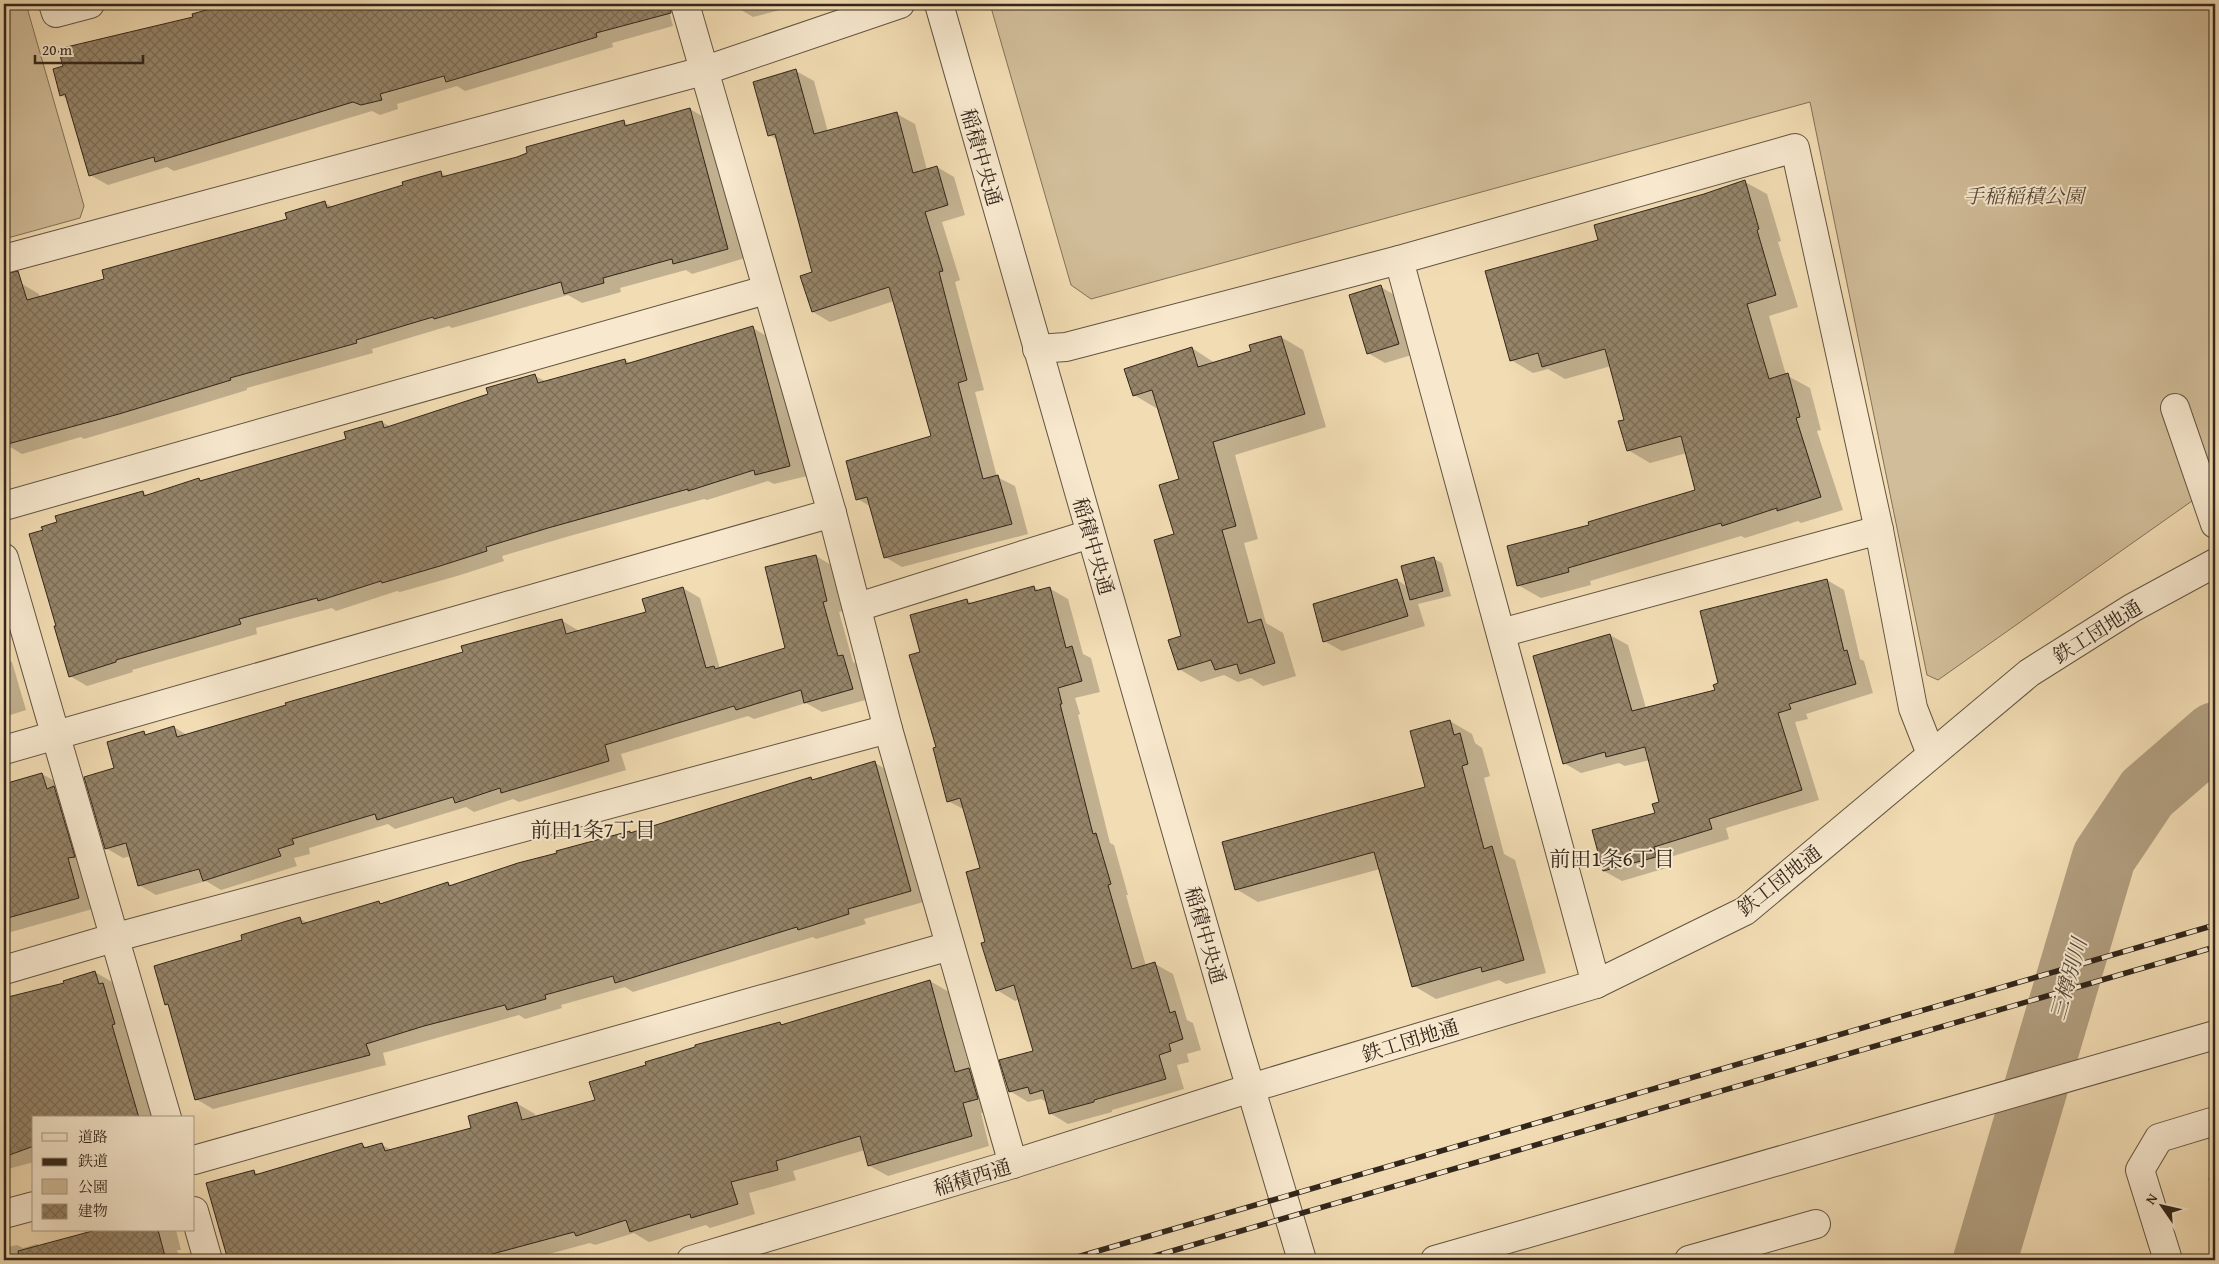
<svg xmlns="http://www.w3.org/2000/svg" width="2219" height="1264" font-family="'Gentium Book Plus','Noto Serif JP',serif">
  <style>
    .green { fill: #d1bd99; stroke: #82725a }
    .shadow { fill: #0003 }
    .lines { fill: none; stroke-linecap: round; stroke-linejoin: round }
    .river { stroke: #b19e7f; stroke-width: 64 }
    .building { fill: url(#building-cross-hatch); stroke: #32261b }
    .minor-casing { stroke: #625441; stroke-width: 30 }
    .minor { stroke: #f7e8ce; stroke-width: 28 }
    .rail-casing { stroke: #32261b; stroke-width: 5.5 }
    .rail { stroke: #f7e8ce; stroke-width: 4; stroke-dasharray: 11; stroke-linecap: butt }
    .labels { text-anchor: middle; dominant-baseline: central; stroke-width: 4; stroke-linejoin: round; paint-order: stroke }
    .street-label { font-size: 20px; fill: #32261b; stroke: #f7e8ce }
    .park-label { font-size: 20px; font-style: italic; fill: #5a4c3a; stroke: #f7e8ce }
    .neighbourhood-label { font-size: 21px; fill: #32261b; stroke: #f7e8ce }
    .water-label { font-size: 21px; font-style: italic; fill: #584a39; stroke: #f7e8ce }
  </style>
  <defs>
    <pattern id="building-cross-hatch" width="8" height="8" patternUnits="userSpaceOnUse" patternTransform="scale(1.25)"><rect width="8" height="8" fill="#96856a"/><path d="M0 0l8 8M0 8l8-8" fill="none" stroke="#7b6d56"/></pattern>
  </defs>
  <rect width="100%" height="100%" fill="#f2dcb3"/>
  <filter id="stains"><feTurbulence type="fractalNoise" baseFrequency=".004" numOctaves="4"/><feColorMatrix values="0 0 0 0 .2 0 0 0 0 .09 0 0 0 0 .02 0 0 0 .5 -.17"/></filter>
  <radialGradient id="worn" r=".72"><stop offset=".6" stop-color="#630" stop-opacity="0"/><stop offset="1" stop-color="#630" stop-opacity=".3"/></radialGradient>
  <g class="green">
    <path d="M4,4H26L84,206L80,218L4,239Z"/>
    <path d="M990,4H2215V494L2192,501L1938,680L1927,675L1810,102L1091,299L1071,285Z"/>
  </g>
  <g class="shadow">
    <path d="M232,4H667L673,26L612,43L613,47L465,91L457,86L397,104L398,109L380,115L372,111L174,171L167,167L108,185L90,175L68,99L61,95L194,18V15Z"/>
    <path d="M735,4H799V5L753,17L736,7Z"/>
    <path d="M796,71L814,81L828,132L897,114L915,124L927,170L937,167L954,177L965,215L942,222L960,280L955,282L984,390L975,392L997,477L1015,486L1028,534L902,567L885,557L871,507L858,499L933,437L894,301L830,322L813,312L814,272L778,140L769,135Z"/>
    <path d="M690,109L707,119L745,258L692,274L686,270L620,288L621,292L582,303L568,295L452,328L449,326L372,349L373,353L247,388V390L195,406L84,439L81,437L22,454L5,444L4,290L22,284L39,294L40,298L106,279L288,219L325,203L333,207L404,186L440,172L448,177L517,158L623,122L631,126Z"/>
    <path d="M1745,182L1767,194L1781,241L1778,242L1798,307L1769,316L1786,375L1810,388L1821,430L1817,431L1843,510L1801,523L1798,521L1745,538L1741,536L1590,581L1591,585L1541,598L1518,585L1591,526L1697,490L1687,453L1650,463L1628,450L1626,420L1611,366L1565,379L1548,369L1533,373L1511,360L1600,241L1704,196Z"/>
    <path d="M1381,287L1398,297L1415,354L1385,363L1368,353Z"/>
    <path d="M753,328L770,338L807,476L774,484L768,481L707,500L704,499L566,537L502,556L504,561L457,576L400,592L397,591L336,611L332,608L256,628L257,634L132,670L133,672L87,686L70,676L143,492L148,496L199,480L202,481L347,440L382,422L391,427L489,394L535,376L547,382L625,360L632,364Z"/>
    <path d="M1281,337L1303,350L1326,427L1235,455L1258,539L1244,543L1266,623L1283,633L1296,676L1263,686L1251,678L1238,682L1224,675L1201,682L1179,669L1183,637L1175,535L1181,480L1158,407L1156,408L1134,395L1192,348L1215,363L1252,352Z"/>
    <path d="M816,556L833,566L844,611L839,612L853,662L860,666L869,699L822,712L806,703L754,719L748,716L621,754L626,770L519,802L513,799L474,812L466,807L395,829L388,824L309,848L310,854L294,858L297,866L221,890L206,881L156,895L139,885L131,856L123,858L106,848L116,769L144,733L148,735L174,727L187,735L464,653L561,620L579,631L647,613L683,588L700,598L720,669L787,649Z"/>
    <path d="M1434,559L1442,563L1451,596L1418,604L1425,626L1342,651L1324,641L1397,580L1408,587Z"/>
    <path d="M1827,580L1844,590L1860,659L1864,661L1873,693L1806,714L1808,719L1795,722L1819,800L1726,828L1729,839L1670,857L1673,866L1622,881L1604,871L1657,814L1660,803L1650,760L1625,766L1619,763L1581,773L1564,763L1610,635L1628,645L1646,708L1716,691L1720,684Z"/>
    <path d="M1034,587L1040,591L1049,588L1068,599L1083,654L1091,658L1100,692L1075,698L1080,714L1078,715L1110,843L1114,845L1128,895H1126L1146,966L1155,964L1173,974L1187,1020L1193,1023L1201,1050L1187,1054L1189,1062L1177,1065L1184,1089L1112,1110V1112L1068,1124L1050,1113L1047,1102L1041,1099L1028,1102L1010,1091L1035,1052L1020,999L1015,1001L997,990L987,943L982,869L965,810L948,801L922,653L967,600L973,604Z"/>
    <path d="M4,657L12,662L26,710L4,717Z"/>
    <path d="M1450,721L1472,734L1475,743L1482,748L1490,776L1484,778L1504,854L1515,860L1546,973L1506,984L1499,980L1436,999L1414,986L1380,869L1258,902L1236,889L1427,788Z"/>
    <path d="M875,763L892,773L927,901L864,919L866,924L816,939L813,937L633,992L625,987L561,1005L562,1008L525,1019L519,1015L383,1053L386,1065L213,1109L196,1099L170,1006L166,1004L244,941L300,919L308,923L379,902L382,904L448,883L453,886L558,854L630,833L632,834L811,778L815,781Z"/>
    <path d="M42,774L60,784L96,908L4,934V786Z"/>
    <path d="M95,972L112,982L115,992L120,994L153,1118H34V1162L4,1170V1000L66,983Z"/>
    <path d="M930,981L949,992L970,1070L987,1080L996,1109L981,1113L989,1146L888,1176L870,1166L865,1150L793,1171L796,1180L749,1193L755,1214L710,1228L706,1225L649,1242L634,1233L595,1245L590,1243L526,1260H229L208,1184L253,1171L260,1175L362,1145L368,1148L382,1145L392,1150L473,1128L516,1103L535,1114L536,1118L596,1101L780,1023L784,1025Z"/>
    <path d="M2215,1176V1203L2208,1178Z"/>
    <path d="M100,1230H176L181,1250H177L180,1260H4V1248L17,1245L23,1248L37,1244L40,1246Z"/>
  </g>
  <g class="lines">
    <path class="river" d="M1985,1260L2104,857L2147,793L2215,734"/>
  </g>
  <g class="building">
    <path d="M228,4H670L671,13L596,33L597,37L446,82L444,76L380,94L382,100L361,105L353,102L155,162L154,157L89,176L65,94L60,96L53,69L63,66L58,49L193,17L192,14Z"/>
    <path d="M796,69L814,134L897,112L913,173L937,166L948,205L925,212L943,271L939,272L967,380L958,383L983,479L998,475L1012,524L884,558L867,497L856,500L846,461L931,436L889,287L812,312L800,276L812,272L775,134L768,136L753,82Z"/>
    <path d="M690,108L728,249L673,264L672,259L603,278L604,283L564,294L561,282L434,319L433,317L356,340L357,343L230,378L231,380L119,414L4,445V274L18,271L27,300L104,279L102,270L287,219L285,213L325,201L327,208L403,185L402,182L441,171L442,177L517,157L527,153L526,147L624,120L625,126Z"/>
    <path d="M1745,180L1759,229L1757,230L1776,295L1747,304L1769,379L1788,373L1800,417L1796,418L1821,497L1777,511V508L1722,526L1721,523L1568,568L1569,572L1517,586L1507,546L1589,525L1588,522L1695,490L1681,436L1627,451L1618,421L1624,420L1605,349L1542,367L1538,353L1510,361L1485,271L1598,240L1594,225L1704,194Z"/>
    <path d="M1381,285L1399,344L1367,354L1349,295Z"/>
    <path d="M753,326L790,466L755,475L754,470L688,491V489L548,528L486,547L487,551L440,566L382,583L381,581L318,601L317,598L239,619L241,624L116,660V662L69,677L54,626H56L29,534L43,530L41,527L57,522L55,516L143,491L144,496L199,478L200,481L346,439L344,432L382,421L384,428L488,394L486,388L535,374L538,383L625,359L626,364Z"/>
    <path d="M1281,336L1305,414L1213,442L1236,526L1222,530L1248,623L1261,619L1275,663L1240,674L1237,664L1215,670L1211,660L1178,670L1168,640L1181,636L1154,540L1174,534L1159,485L1179,479L1152,390L1133,396L1124,369L1192,347L1198,367L1251,351L1249,345Z"/>
    <path d="M816,555L827,601L823,602L838,656L843,655L853,689L804,703L801,690L736,710L734,706L605,745L609,761L501,793L500,788L455,803L453,797L377,820L375,814L292,839L294,844L278,849L281,856L203,881L199,869L138,886L126,843L105,849L84,777L114,768L107,742L144,731L145,735L174,726L177,737L286,705L285,703L463,652L461,646L562,619L566,634L646,612L642,599L683,587L706,668L714,666L715,669L785,648L765,567Z"/>
    <path d="M1434,557L1443,591L1410,600L1401,566Z"/>
    <path d="M1397,579L1408,616L1323,642L1313,604Z"/>
    <path d="M1827,579L1844,651L1847,650L1856,684L1789,704L1791,709L1778,713L1802,790L1709,819L1712,829L1654,847L1656,857L1603,871L1592,830L1655,813L1652,804L1659,802L1645,747L1606,757L1605,752L1563,764L1533,656L1610,634L1632,711L1715,690L1713,685L1718,683L1700,611Z"/>
    <path d="M1034,586L1035,591L1050,587L1066,648L1072,646L1082,681L1058,688L1062,704H1060L1093,834L1096,833L1111,884L1108,885L1132,969L1155,962L1170,1013L1175,1011L1183,1039L1169,1044L1171,1051L1159,1055L1166,1079L1094,1100V1102L1049,1114L1043,1090L1030,1094L1028,1087L1009,1092L999,1060L1033,1051L1014,985L996,991L981,943L985,942L966,872L980,868L960,798L947,802L933,748L936,747L909,655L920,652L910,615L967,599L968,604Z"/>
    <path d="M1450,720L1454,735L1460,733L1468,764L1462,766L1484,849L1492,846L1524,960L1482,972L1481,967L1412,987L1374,852L1235,890L1222,842L1425,787L1410,731Z"/>
    <path d="M875,761L911,891L848,909L849,914L798,930L797,927L615,983L613,976L545,995L546,999L507,1010L505,1005L424,1026L366,1044L370,1055L195,1100L168,1004L165,1005L154,966L242,940L241,935L300,917L302,924L379,901L380,904L448,882L449,886L518,863L557,853L556,851L630,831V833L811,777L812,780Z"/>
    <path d="M42,773L47,789L54,786L75,857L68,858L79,898L4,919V784Z"/>
    <path d="M95,971L99,984L103,983L115,1024L112,1025L139,1118H34V1146L4,1157V998L64,983L63,981Z"/>
    <path d="M930,980L955,1072L969,1068L978,1099L963,1103L972,1136L868,1166L860,1136L776,1161L778,1170L731,1182L738,1204L691,1218L690,1214L630,1232L626,1220L576,1236L574,1232L470,1260H228L206,1183L254,1170L255,1175L362,1143L364,1148L382,1143L385,1151L471,1128L468,1116L517,1102L522,1120L595,1100L589,1082L646,1065L645,1062L695,1047V1045L780,1022L781,1025Z"/>
    <path d="M96,1230H158L166,1260H19L18,1251Z"/>
  </g>
  <g class="lines">
    <defs>
      <g id="minor">
        <path d="M53,4L56,13L90,4"/>
        <path d="M685,4L832,513L888,729L1013,1164"/>
        <path d="M939,4L1236,1039L1302,1260"/>
        <path d="M4,259L703,71L900,4"/>
        <path d="M1399,260L1596,984"/>
        <path d="M1037,349L1066,347L1399,260L1795,148L1879,530L1913,708L1931,754"/>
        <path d="M2175,408L2215,524"/>
        <path d="M4,506L766,290"/>
        <path d="M4,558L167,1118"/>
        <path d="M858,607L1090,534"/>
        <path d="M1501,633L1879,530"/>
        <path d="M4,750L832,513"/>
        <path d="M4,970L113,938L888,729"/>
        <path d="M194,1160L950,946"/>
        <path d="M194,1211L208,1260"/>
        <path d="M4,1214L34,1206"/>
        <path d="M691,1260L1013,1164L1251,1088L1596,984L1745,911L2029,673L2132,608L2215,563"/>
        <path d="M1435,1260L2215,1035"/>
        <path d="M1689,1260L1816,1224"/>
        <path d="M2168,1260L2140,1170L2159,1138L2215,1121"/>
      </g>
    </defs>
    <use href="#minor" class="minor-casing"/>
    <use href="#minor" class="minor"/>
    <defs>
      <g id="rail">
        <path d="M1067,1260L2215,925"/>
        <path d="M1141,1260L2215,947"/>
      </g>
    </defs>
    <use href="#rail" class="rail-casing"/>
    <use href="#rail" class="rail"/>
  </g>
  <g class="labels">
    <g class="street-label">
      <text transform="translate(982 157) rotate(74)">稲積中央通</text>
      <text transform="translate(1094 546) rotate(74)">稲積中央通</text>
      <text transform="translate(2097 631) rotate(-32)">鉄工団地通</text>
      <text transform="translate(1779 880) rotate(-38)">鉄工団地通</text>
      <text transform="translate(1206 935) rotate(74)">稲積中央通</text>
      <text transform="translate(1410 1040) rotate(-17)">鉄工団地通</text>
      <text transform="translate(972 1177) rotate(-17)">稲積西通</text>
    </g>
    <g class="park-label">
      <text x="2024" y="195">手稲稲積公園</text>
    </g>
    <g class="neighbourhood-label">
      <text x="593" y="829">前田1条7丁目</text>
      <text x="1612" y="858">前田1条6丁目</text>
    </g>
    <g class="water-label">
      <text transform="translate(2068 979) rotate(-74)">三樽別川</text>
    </g>
  </g>
  <rect width="2219" height="1264" fill="none" stroke="#f2dcb3" stroke-width="20"/>
  <rect x="5" y="5" width="2209" height="1254" fill="none" stroke="#32261b" stroke-width="2.5"/>
  <rect x="10" y="10" width="2199" height="1244" fill="none" stroke="#32261b"/>
  <rect x="32" y="1116" width="162" height="115" fill="#f7e8ce" stroke="#a89a86"/>
  <rect x="42" y="1133" width="25" height="8" fill="#f7e8ce" stroke="#a89a86"/>
  <text x="78" y="1142" font-size="15" fill="#32261b">道路</text>
  <rect x="42" y="1158" width="25" height="8" fill="#32261b" stroke="#a89a86"/>
  <text x="78" y="1166" font-size="15" fill="#32261b">鉄道</text>
  <rect x="42" y="1179" width="25" height="15" fill="#d1bd99" stroke="#a89a86"/>
  <text x="78" y="1192" font-size="15" fill="#32261b">公園</text>
  <rect x="42" y="1204" width="25" height="15" fill="url(#building-cross-hatch)" stroke="#a89a86"/>
  <text x="78" y="1216" font-size="15" fill="#32261b">建物</text>
  <g transform="translate(2162 1206) rotate(304)" stroke="#f7e8ce" stroke-width="4" paint-order="stroke">
  <path d="M0-4L9 19L0 12L-9 19Z" fill="#32261b"/>
  <text y="-8" font-size="14" font-weight="bold" text-anchor="middle" fill="#32261b">N</text>
  </g>
  <path d="M35 55v8h108v-8" fill="none" stroke="#32261b" stroke-width="2.5"/>
  <text x="42" y="55" font-size="15" fill="#32261b" stroke="#f7e8ce" stroke-width="4" paint-order="stroke">20 m</text>
  <rect width="100%" height="100%" filter="url(#stains)"/>
  <rect width="100%" height="100%" fill="url(#worn)"/>
</svg>
